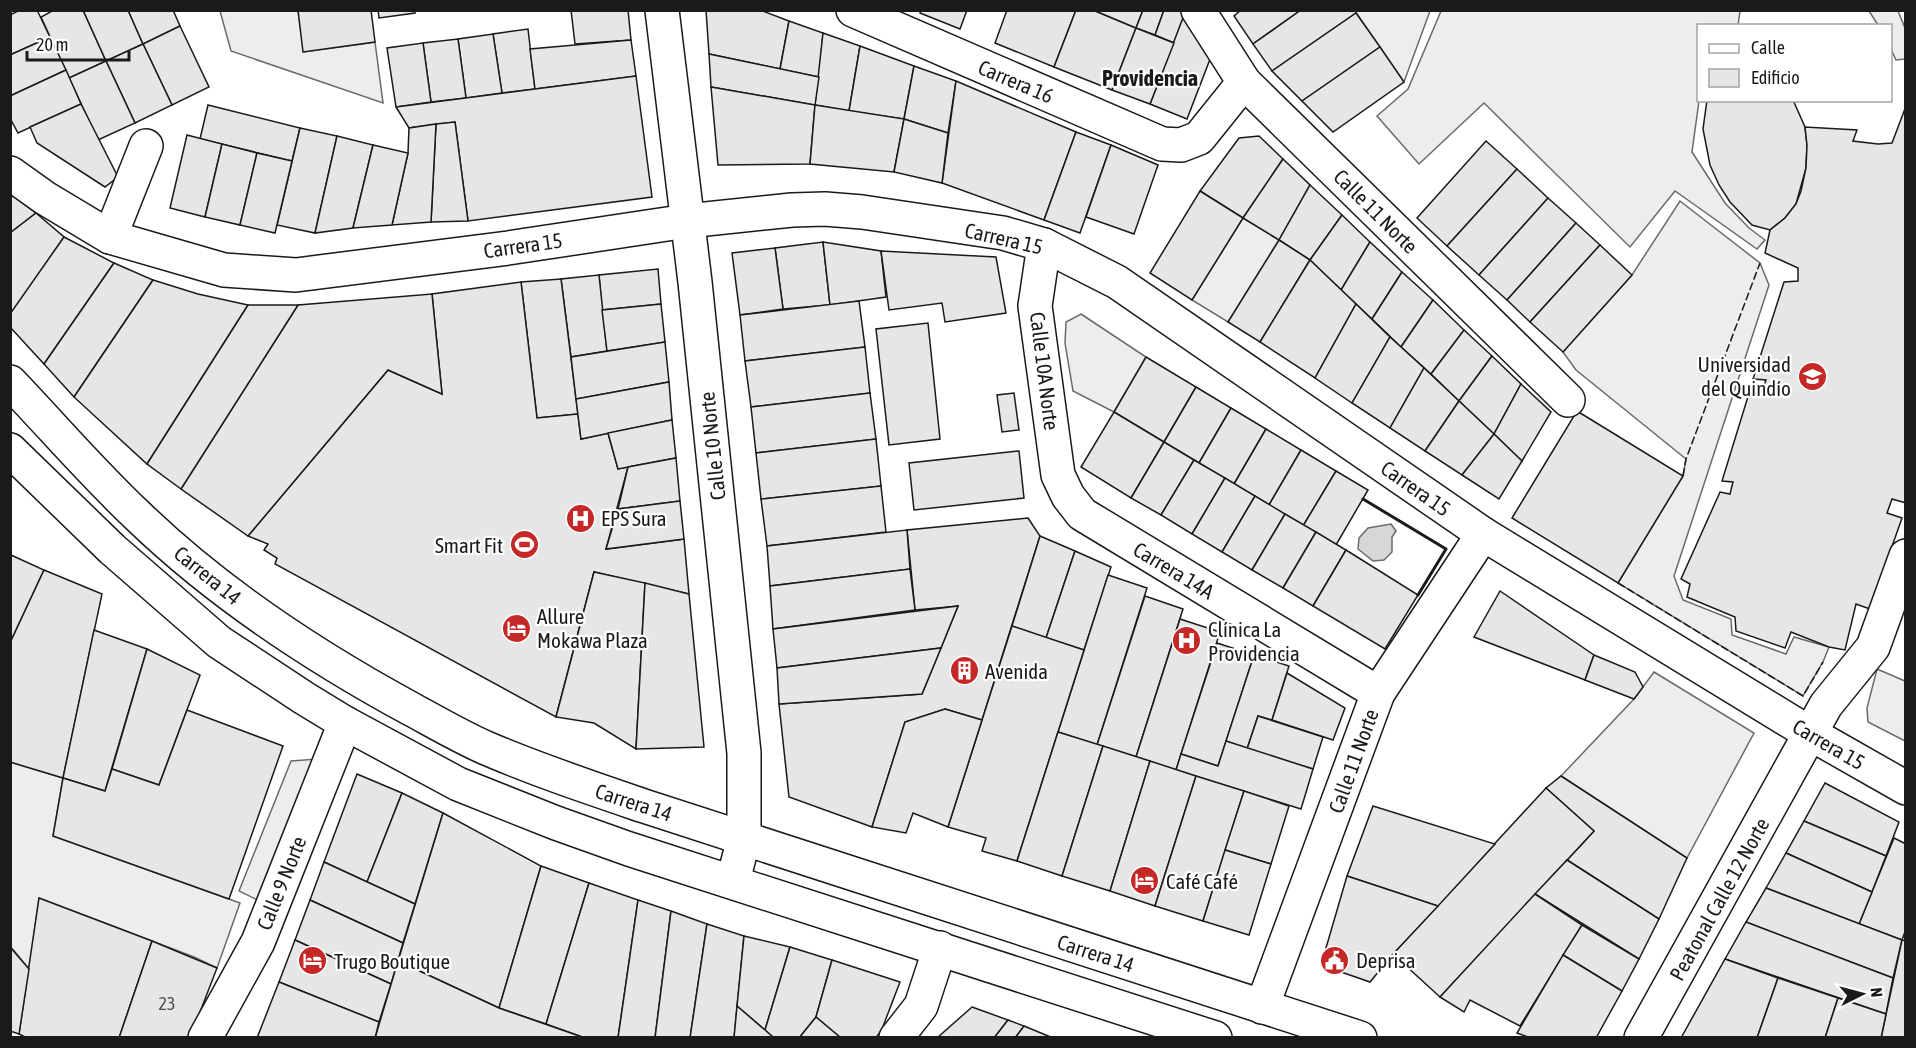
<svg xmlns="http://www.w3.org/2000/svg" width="1916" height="1048" font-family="'Asap Condensed',sans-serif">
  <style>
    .built { fill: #ededed; stroke: #6a6a6a; stroke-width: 1.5 }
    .water { fill: #d7d7d7; stroke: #6a6a6a; stroke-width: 1.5 }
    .building { fill: #e6e6e6; stroke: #1a1a1a; stroke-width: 1.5 }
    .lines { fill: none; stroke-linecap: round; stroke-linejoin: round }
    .minor-casing { stroke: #1a1a1a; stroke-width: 36 }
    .major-casing { stroke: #1a1a1a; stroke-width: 36 }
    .minor { stroke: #fff; stroke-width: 33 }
    .major { stroke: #fff; stroke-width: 33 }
    .fence { stroke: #1a1a1a; stroke-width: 1.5; stroke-dasharray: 8 3; stroke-linecap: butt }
    .wall { stroke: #1a1a1a; stroke-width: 3 }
    .labels { text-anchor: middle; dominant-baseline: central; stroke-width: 4.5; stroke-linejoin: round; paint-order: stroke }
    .number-label { font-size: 18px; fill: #4d4d4d }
    .street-label { font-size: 21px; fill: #1a1a1a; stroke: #fff }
    .poi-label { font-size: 21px; fill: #1a1a1a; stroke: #fff; text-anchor: start }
    .neighbourhood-label { font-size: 22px; font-weight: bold; fill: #1a1a1a; stroke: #fff }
  </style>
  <rect width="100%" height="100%" fill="#fff"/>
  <g class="built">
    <path d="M220,11H298L304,52L375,42L383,103L231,51Z"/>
    <path d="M1355,11H1430L1404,82Z"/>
    <path d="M1441,11H1740L1738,25L1698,26L1699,101L1692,152L1725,203L1749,228L1765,240L1757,249L1675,191L1630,247L1484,103L1419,164L1377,116L1408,89Z"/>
    <path d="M1869,11H1898L1905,28V59L1896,60L1891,49L1890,26L1878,25Z"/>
    <path d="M1680,201L1760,263L1769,285L1674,576L1683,600L1731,619L1732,635L1786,654L1794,637L1829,647L1823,662L1803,696L1618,583L1683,476L1686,459L1576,370L1563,352L1632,275Z"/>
    <path d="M1243,218L1279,240L1228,322L1192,300Z"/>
    <path d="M1081,314L1146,357L1114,412L1073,391L1065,343L1066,322Z"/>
    <path d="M1877,669L1905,681V741L1868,722L1867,708Z"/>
    <path d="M1654,672L1754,733L1687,858L1561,776L1634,699Z"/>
    <path d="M331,758L272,907L239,891L291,761Z"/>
    <path d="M10,762L63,778L53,836L240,903L217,968L194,957L39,898L29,969L11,947Z"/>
  </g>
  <path class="water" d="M1391,524L1396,531L1392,537V552L1384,560L1373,561L1358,549L1359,538L1368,528Z"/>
  <g class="building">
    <path d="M20,10H37L50,37L10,55V15Z"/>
    <path d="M54,10H83L106,61L69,78L41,17Z"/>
    <path d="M83,10H128L143,44L106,61Z"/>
    <path d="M128,10H173L180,26L143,44Z"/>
    <path d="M298,10H371L375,42L303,52Z"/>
    <path d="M378,10H415V13L379,18Z"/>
    <path d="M571,10H628L631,40L575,44Z"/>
    <path d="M706,10H760L789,21L780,69L709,54Z"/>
    <path d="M921,10H967L960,29L920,13Z"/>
    <path d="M1007,10H1076L1054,67L995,43Z"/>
    <path d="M1076,10H1093L1136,28L1112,90L1054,67Z"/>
    <path d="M1093,10H1143L1136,28Z"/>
    <path d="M1143,10H1164L1155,35L1136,28Z"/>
    <path d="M1164,10H1186L1174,43L1155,35Z"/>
    <path d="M1186,10L1212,54L1187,119L1150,104Z"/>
    <path d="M1241,10H1301L1253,44L1234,16Z"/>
    <path d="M1301,10H1355L1356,13L1272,71L1253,44Z"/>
    <path d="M1356,13L1380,47L1302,101L1272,71Z"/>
    <path d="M789,21L823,33L819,77L780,69Z"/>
    <path d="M180,26L209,87L172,105L143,44Z"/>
    <path d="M1136,28L1174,43L1150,104L1112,90Z"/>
    <path d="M528,29L535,89L502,93L493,34Z"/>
    <path d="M823,33L860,46L849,111L815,105Z"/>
    <path d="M493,34L502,93L466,98L458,39Z"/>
    <path d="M50,37L66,70L10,96V55Z"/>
    <path d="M458,39L466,98L431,102L423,43Z"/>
    <path d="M631,40L636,76L535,89L530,49Z"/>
    <path d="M423,43L431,102L396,107L387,48Z"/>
    <path d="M143,44L172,105L135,123L106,61Z"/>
    <path d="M860,46L914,66L904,119L849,111Z"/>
    <path d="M1380,47L1404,82L1333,132L1302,101Z"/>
    <path d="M709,54L819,77L815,105L711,87Z"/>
    <path d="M106,61L135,123L98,140L69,78Z"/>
    <path d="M914,66L956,81L948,133L904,119Z"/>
    <path d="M66,70L81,104L18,133L10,118V96Z"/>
    <path d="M636,76L652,197L468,221L455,122L409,128L396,107Z"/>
    <path d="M956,81L1076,132L1044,220L942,183Z"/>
    <path d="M711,87L815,105L810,164L718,165Z"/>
    <path d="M1707,100H1793L1805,127L1807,145L1806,168L1796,204L1785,218L1770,230L1752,225L1730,202L1719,185L1710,165L1703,129Z"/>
    <path d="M81,104L118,177L105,187L37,143L30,127Z"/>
    <path d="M208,105L300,128L292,161L200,139Z"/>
    <path d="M815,105L904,119L894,172L810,164Z"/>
    <path d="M1906,106V503L1892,499L1887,513L1902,518L1870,609L1856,604L1845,650L1829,647L1791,632L1785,648L1736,631L1735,617L1687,597L1690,584L1681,579L1720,492L1730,494L1733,482L1722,481L1750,390L1762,391L1766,380L1753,379L1784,282L1798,281V268L1765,253L1770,230L1785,218L1796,204L1801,191L1806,168L1807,145L1805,127L1857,130L1853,141L1878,144L1892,143Z"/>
    <path d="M904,119L948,133L942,183L894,172Z"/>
    <path d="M455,122L468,221L431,222L436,124Z"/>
    <path d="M436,124L431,222L392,225L408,153L409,128Z"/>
    <path d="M300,128L337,136L315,233L277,225Z"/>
    <path d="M1076,132L1111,145L1080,233L1044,220Z"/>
    <path d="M187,135L222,144L205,217L170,208Z"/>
    <path d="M337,136L373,145L353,228L315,233Z"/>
    <path d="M1259,136L1283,159L1243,218L1200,191L1239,138Z"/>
    <path d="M1486,141L1517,169L1447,246L1417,218Z"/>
    <path d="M222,144L257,153L240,225L205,217Z"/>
    <path d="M373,145L408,153L392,225L353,228Z"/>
    <path d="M1111,145L1158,165L1134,234L1086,217Z"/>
    <path d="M257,153L292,161L275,233L240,225Z"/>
    <path d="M1283,159L1310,185L1279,240L1243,218Z"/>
    <path d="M1517,169L1548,198L1479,275L1447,246Z"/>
    <path d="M1310,185L1342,215L1310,260L1279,240Z"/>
    <path d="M1200,191L1243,218L1192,300L1150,273Z"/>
    <path d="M10,194L36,213L10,233Z"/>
    <path d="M1548,198L1576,223L1507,300L1479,275Z"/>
    <path d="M36,213L64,237L11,314L10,233Z"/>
    <path d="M1342,215L1370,242L1341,290L1310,260Z"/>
    <path d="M1576,223L1600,245L1530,322L1507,300Z"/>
    <path d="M64,237L114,263L44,364L10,327V314Z"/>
    <path d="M1279,240L1310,260L1260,342L1228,322Z"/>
    <path d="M823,242L830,305L783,309L775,248Z"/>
    <path d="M823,242L881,251L886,297L830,305Z"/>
    <path d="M1370,242L1402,272L1372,319L1341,290Z"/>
    <path d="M1600,245L1632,275L1563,352L1530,322Z"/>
    <path d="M775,248L783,309L740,315L732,253Z"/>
    <path d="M881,251L996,257L1006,313L945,322L942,303L889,310Z"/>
    <path d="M1310,260L1356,304L1315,378L1260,342Z"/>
    <path d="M114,263L153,280L74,397L44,364Z"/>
    <path d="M658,269L661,304L602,310L599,275Z"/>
    <path d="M1402,272L1433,300L1401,347L1372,319Z"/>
    <path d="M599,275L607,351L571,357L561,279Z"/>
    <path d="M561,279L578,414L537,418L521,282Z"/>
    <path d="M153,280L198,294L248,305L147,464L74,397Z"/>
    <path d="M521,282L537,418L578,414L581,439L608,433L618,469L628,467L606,549L684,539L689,594L594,572L556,717L275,564L277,558L264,550L268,544L248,536L388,370L442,394L432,294Z"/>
    <path d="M432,294L442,394L388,370L248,536L181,489L298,305Z"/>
    <path d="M1433,300L1464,330L1431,374L1401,347Z"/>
    <path d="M859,301L865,347L745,361L740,315Z"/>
    <path d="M661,304L665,342L607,351L602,310Z"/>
    <path d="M1356,304L1390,337L1352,403L1315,378Z"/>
    <path d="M248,305H298L181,489L147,464Z"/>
    <path d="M928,323L940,439L889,445L876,329Z"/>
    <path d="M1464,330L1492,356L1459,401L1431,374Z"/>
    <path d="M1390,337L1424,368L1390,428L1352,403Z"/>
    <path d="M665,342L669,382L576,399L571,357Z"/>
    <path d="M865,347L870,393L751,407L745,361Z"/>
    <path d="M1492,356L1521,384L1494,434L1459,401Z"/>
    <path d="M1146,357L1196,387L1164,442L1114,412Z"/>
    <path d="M1424,368L1459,401L1425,451L1390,428Z"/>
    <path d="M669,382L672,420L581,439L576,399Z"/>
    <path d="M1521,384L1551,412L1522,461L1494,434Z"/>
    <path d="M1196,387L1231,408L1199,463L1164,442Z"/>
    <path d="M870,393L876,439L756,453L751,407Z"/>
    <path d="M1014,393L1019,430L1002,432L997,395Z"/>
    <path d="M1459,401L1494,434L1462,475L1425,451Z"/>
    <path d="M1231,408L1266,429L1234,484L1199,463Z"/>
    <path d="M1577,411L1683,476L1618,583L1512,518Z"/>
    <path d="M1114,412L1164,442L1131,498L1081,467Z"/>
    <path d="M672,420L676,458L618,469L608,433Z"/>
    <path d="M1266,429L1301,450L1269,505L1234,484Z"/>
    <path d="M1494,434L1522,461L1499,499L1462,475Z"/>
    <path d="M876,439L881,486L761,499L756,453Z"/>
    <path d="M1164,442L1194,460L1161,515L1131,498Z"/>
    <path d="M1301,450L1336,471L1303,526L1269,505Z"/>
    <path d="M1019,451L1024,498L914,510L909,463Z"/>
    <path d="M676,458L680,501L618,509L628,467Z"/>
    <path d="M1194,460L1225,478L1192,534L1161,515Z"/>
    <path d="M1336,471L1368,490L1336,545L1303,526Z"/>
    <path d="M1225,478L1255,496L1222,552L1192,534Z"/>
    <path d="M881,486L886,532L767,546L761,499Z"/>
    <path d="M1255,496L1285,514L1252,570L1222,552Z"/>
    <path d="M680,501L684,539L606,549L618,509Z"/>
    <path d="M1285,514L1316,532L1283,588L1252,570Z"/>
    <path d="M1028,518L1040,536L982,720L945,709L905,722L872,827L789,797L779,704L922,694L958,606L915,610L907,530Z"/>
    <path d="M907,530L910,569L770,586L767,546Z"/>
    <path d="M1316,532L1346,550L1313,606L1283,588Z"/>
    <path d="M1040,536L1075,551L1046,638L1012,626Z"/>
    <path d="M1346,550L1418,595L1385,649L1313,606Z"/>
    <path d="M1075,551L1111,567L1084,650L1046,638Z"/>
    <path d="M11,555L44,570L10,643V556Z"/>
    <path d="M910,569L915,610L773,629L770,586Z"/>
    <path d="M44,570L102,594L63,778L10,762V643Z"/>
    <path d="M594,572L645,583L636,749L594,723L556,717Z"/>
    <path d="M1108,575L1147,588L1097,745L1058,732Z"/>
    <path d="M645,583L689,594L704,747L636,749Z"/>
    <path d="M1500,591L1594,655L1585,680L1474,637Z"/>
    <path d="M1145,596L1183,609L1136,757L1097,745Z"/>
    <path d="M958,606L941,648L777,668L773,629Z"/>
    <path d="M1180,619L1220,632L1176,770L1136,757Z"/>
    <path d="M1012,626L1084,650L1017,861L982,851L986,838L948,827Z"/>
    <path d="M94,630L147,649L105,791L63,778Z"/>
    <path d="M1217,643L1254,655L1218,766L1181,754Z"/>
    <path d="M941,648L922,694L779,704L777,668Z"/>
    <path d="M147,649L200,675L159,785L112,769Z"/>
    <path d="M1254,655L1289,666L1272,720L1258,716L1247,749L1226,741Z"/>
    <path d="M1594,655L1635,672L1643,687L1634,699L1585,680Z"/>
    <path d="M1287,673L1345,708L1333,740L1272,720Z"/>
    <path d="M945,709L982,720L948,827L913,813L906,833L872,827L905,722Z"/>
    <path d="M187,710L283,746L229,899L53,836L63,778L105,791L112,769L159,785Z"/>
    <path d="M1258,716L1323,737L1313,769L1247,749Z"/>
    <path d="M1058,732L1103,746L1062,876L1017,861Z"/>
    <path d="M1226,741L1313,769L1301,809L1176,770L1181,754L1218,766Z"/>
    <path d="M1103,746L1150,761L1110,891L1062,876Z"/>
    <path d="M1150,761L1196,776L1155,906L1110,891Z"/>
    <path d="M357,774L402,793L367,882L324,862Z"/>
    <path d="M1196,776L1244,791L1203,921L1155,906Z"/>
    <path d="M1561,776L1687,858L1659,919L1567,860L1594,831L1546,788Z"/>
    <path d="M1825,783L1899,822L1886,856L1804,821Z"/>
    <path d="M1546,788L1594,831L1440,997L1393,954Z"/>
    <path d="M1244,791L1289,806L1271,864L1225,850Z"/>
    <path d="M402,793L443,813L415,904L367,882Z"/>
    <path d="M1373,806L1495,844L1438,906L1347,876Z"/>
    <path d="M443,813L541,866L499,1008L398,961Z"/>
    <path d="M1804,821L1886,856L1872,892L1786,853Z"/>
    <path d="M1894,838L1906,844V929L1902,940L1859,924Z"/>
    <path d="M1225,850L1271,864L1249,935L1203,921Z"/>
    <path d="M1786,853L1872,892L1859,924L1766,888Z"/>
    <path d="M1567,860L1659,919L1639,959L1535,894Z"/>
    <path d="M324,862L415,904L403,943L310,900Z"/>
    <path d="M541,866L589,883L546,1024L499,1008Z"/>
    <path d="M1347,876L1438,906L1393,954L1370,982L1321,965Z"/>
    <path d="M589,883L638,900L618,1038H585L546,1024Z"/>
    <path d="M1766,888L1902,940L1893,978L1746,922Z"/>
    <path d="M1535,894L1582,925L1520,1026L1470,1000L1464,1012L1440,997Z"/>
    <path d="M39,898L152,941L119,1038H27L19,1034Z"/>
    <path d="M310,900L403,943L391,984L295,940Z"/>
    <path d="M638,900L671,911L655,1038H618Z"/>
    <path d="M671,911L707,924L690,1038H655Z"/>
    <path d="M1746,922L1893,978L1886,1014L1725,959Z"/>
    <path d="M707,924L744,936L734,1038H690Z"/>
    <path d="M1582,925L1639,959L1622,991L1563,955Z"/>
    <path d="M744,936L790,947L765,1030L737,1006Z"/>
    <path d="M295,940L391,984L379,1022L279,982Z"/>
    <path d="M1902,940L1906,941V1038H1881Z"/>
    <path d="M152,941L217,968L190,1038H119Z"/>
    <path d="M10,947L29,969L19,1034L10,1031Z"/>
    <path d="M790,947L832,960L816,1017L799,1038H774L765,1030Z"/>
    <path d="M1563,955L1622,991L1596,1038H1531L1517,1033Z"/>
    <path d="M1725,959L1778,978L1757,1038H1681Z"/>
    <path d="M832,960L900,982L882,1029L876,1038H841L816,1017Z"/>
    <path d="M398,961L499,1008L585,1038H375Z"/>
    <path d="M1778,978L1838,998L1825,1038H1757Z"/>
    <path d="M279,982L379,1022L375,1038H257Z"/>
    <path d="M1838,998L1886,1014L1881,1038H1825Z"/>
    <path d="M737,1006L765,1030L774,1038H734Z"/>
    <path d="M972,1007L1008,1020L994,1038H937Z"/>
    <path d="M816,1017L841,1038H799Z"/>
    <path d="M1008,1020L1024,1026L1015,1038H994Z"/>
    <path d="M1024,1026L1053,1038H1015Z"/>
  </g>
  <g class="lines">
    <defs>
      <g id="minor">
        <path d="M662,10L695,282L744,753V838L733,881"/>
        <path d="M853,10L1162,144L1181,145L1199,138L1244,82"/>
        <path d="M1198,10L1244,82L1568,400"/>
        <path d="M10,173L45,198L110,237L224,270L296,275L508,248L687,221L792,210L825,209L862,212L1003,233L1044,245L1117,282L1483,534L1811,734L1906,788"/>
        <path d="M110,237L146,146"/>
        <path d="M1044,245L1035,306L1058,475L1068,496L1082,514L1378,693"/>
        <path d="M1262,1007L1378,693L1483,534"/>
        <path d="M205,1038L258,942L345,723"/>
        <path d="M896,1038L921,1006L940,948"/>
        <path d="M1641,1038L1826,705L1873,647L1906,556"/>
      </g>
      <g id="major">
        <path d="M10,382C53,427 94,475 139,517C220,595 315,657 413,710C437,723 461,737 486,748C537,770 591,788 644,806L1360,1038"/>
        <path d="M10,450L112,549L219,642L304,698L345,723L458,784L556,823L629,849L1215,1038"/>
      </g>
    </defs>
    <use href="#minor" class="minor-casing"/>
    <use href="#major" class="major-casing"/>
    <use href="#minor" class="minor"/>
    <use href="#major" class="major"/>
    <g class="fence">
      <path d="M1683,476L1686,459L1760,263"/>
      <path d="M1618,583L1803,696L1823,662"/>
    </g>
    <path class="wall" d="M1363,499L1446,549L1418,595"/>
  </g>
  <defs>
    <symbol id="university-disc" viewBox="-11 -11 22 22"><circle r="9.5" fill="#c62828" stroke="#fff"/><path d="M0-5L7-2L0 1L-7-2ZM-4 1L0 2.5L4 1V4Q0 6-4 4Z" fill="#fff"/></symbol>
    <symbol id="hospital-disc" viewBox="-11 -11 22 22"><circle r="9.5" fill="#c62828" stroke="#fff"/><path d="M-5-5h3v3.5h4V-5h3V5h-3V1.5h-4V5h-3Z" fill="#fff"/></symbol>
    <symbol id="stadium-disc" viewBox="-11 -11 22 22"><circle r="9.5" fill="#c62828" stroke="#fff"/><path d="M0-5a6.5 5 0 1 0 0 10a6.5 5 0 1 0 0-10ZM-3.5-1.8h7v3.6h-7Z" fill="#fff"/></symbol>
    <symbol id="hotel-disc" viewBox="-11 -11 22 22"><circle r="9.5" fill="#c62828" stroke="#fff"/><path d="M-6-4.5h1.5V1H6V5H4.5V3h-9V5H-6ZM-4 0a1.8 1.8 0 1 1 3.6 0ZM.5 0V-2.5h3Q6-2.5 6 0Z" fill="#fff"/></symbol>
    <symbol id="building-disc" viewBox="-11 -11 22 22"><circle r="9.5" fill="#c62828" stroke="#fff"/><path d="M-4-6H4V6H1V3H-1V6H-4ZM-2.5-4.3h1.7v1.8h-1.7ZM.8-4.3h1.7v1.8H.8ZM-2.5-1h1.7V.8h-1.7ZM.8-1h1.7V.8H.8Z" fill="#fff"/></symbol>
    <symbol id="civic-disc" viewBox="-11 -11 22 22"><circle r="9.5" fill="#c62828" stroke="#fff"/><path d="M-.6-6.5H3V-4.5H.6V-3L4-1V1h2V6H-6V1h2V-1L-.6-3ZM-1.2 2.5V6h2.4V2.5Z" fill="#fff"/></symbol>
  </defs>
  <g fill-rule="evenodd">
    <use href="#university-disc" x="1796" y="360" width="33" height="33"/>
    <use href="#hospital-disc" x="564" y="502" width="33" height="33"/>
    <use href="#stadium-disc" x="508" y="528" width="33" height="33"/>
    <use href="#hotel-disc" x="500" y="612" width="33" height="33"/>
    <use href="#hospital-disc" x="1170" y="624" width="33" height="33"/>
    <use href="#building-disc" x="948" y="654" width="33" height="33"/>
    <use href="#hotel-disc" x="1128" y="864" width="33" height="33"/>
    <use href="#civic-disc" x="1318" y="944" width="33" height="33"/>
    <use href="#hotel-disc" x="296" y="944" width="33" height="33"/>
  </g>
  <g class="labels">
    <g class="number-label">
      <text x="167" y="1003">23</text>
    </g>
    <g class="street-label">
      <text transform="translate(1016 81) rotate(23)">Carrera 16</text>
      <text transform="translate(1376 211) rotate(45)">Calle 11 Norte</text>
      <text transform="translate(1004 238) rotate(13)">Carrera 15</text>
      <text transform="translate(523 245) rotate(-8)">Carrera 15</text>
      <text transform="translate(1045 371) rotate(83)">Calle 10A Norte</text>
      <text transform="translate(712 446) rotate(-96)">Calle 10 Norte</text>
      <text transform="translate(1416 488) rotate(35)">Carrera 15</text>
      <text transform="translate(1174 570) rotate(31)">Carrera 14A</text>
      <text transform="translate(208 575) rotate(39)">Carrera 14</text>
      <text transform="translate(1829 744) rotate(30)">Carrera 15</text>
      <text transform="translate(1353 761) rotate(-70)">Calle 11 Norte</text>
      <text transform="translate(634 802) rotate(18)">Carrera 14</text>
      <text transform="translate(281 883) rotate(-68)">Calle 9 Norte</text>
      <text transform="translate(1719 899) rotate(-61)">Peatonal Calle 12 Norte</text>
      <text transform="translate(1096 953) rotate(18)">Carrera 14</text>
    </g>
    <g class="poi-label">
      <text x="1791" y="364" text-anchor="end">Universidad<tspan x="1791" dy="24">del Quindío</tspan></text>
      <text x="601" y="518">EPS Sura</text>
      <text x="503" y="545" text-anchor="end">Smart Fit</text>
      <text x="537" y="616">Allure<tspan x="537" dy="24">Mokawa Plaza</tspan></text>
      <text x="1208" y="629">Clínica La<tspan x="1208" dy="24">Providencia</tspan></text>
      <text x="985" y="671">Avenida</text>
      <text x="1166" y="881">Café Café</text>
      <text x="1356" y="960">Deprisa</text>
      <text x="334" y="961">Trugo Boutique</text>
    </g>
    <g class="neighbourhood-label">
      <text x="1150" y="78">Providencia</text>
    </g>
  </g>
  <rect width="1916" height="1048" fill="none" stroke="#1a1a1a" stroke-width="24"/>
  <rect x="1697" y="24" width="195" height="78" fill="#ffffff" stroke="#a3a3a3" stroke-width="1.5"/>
  <rect x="1709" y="44" width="30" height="9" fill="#ffffff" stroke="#a3a3a3" stroke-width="1.5"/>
  <text x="1751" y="54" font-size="18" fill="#1a1a1a">Calle</text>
  <rect x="1709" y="69" width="30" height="18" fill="#e6e6e6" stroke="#a3a3a3" stroke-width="1.5"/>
  <text x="1751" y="84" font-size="18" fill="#1a1a1a">Edificio</text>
  <g transform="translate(1862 994) rotate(84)" stroke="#ffffff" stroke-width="4.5" paint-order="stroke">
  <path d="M0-4.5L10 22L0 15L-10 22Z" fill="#1a1a1a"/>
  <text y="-9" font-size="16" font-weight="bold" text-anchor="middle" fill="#1a1a1a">N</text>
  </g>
  <path d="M27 51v9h102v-9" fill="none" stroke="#1a1a1a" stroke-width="3"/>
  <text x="36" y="51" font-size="18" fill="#1a1a1a" stroke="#ffffff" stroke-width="4.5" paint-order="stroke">20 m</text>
</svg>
